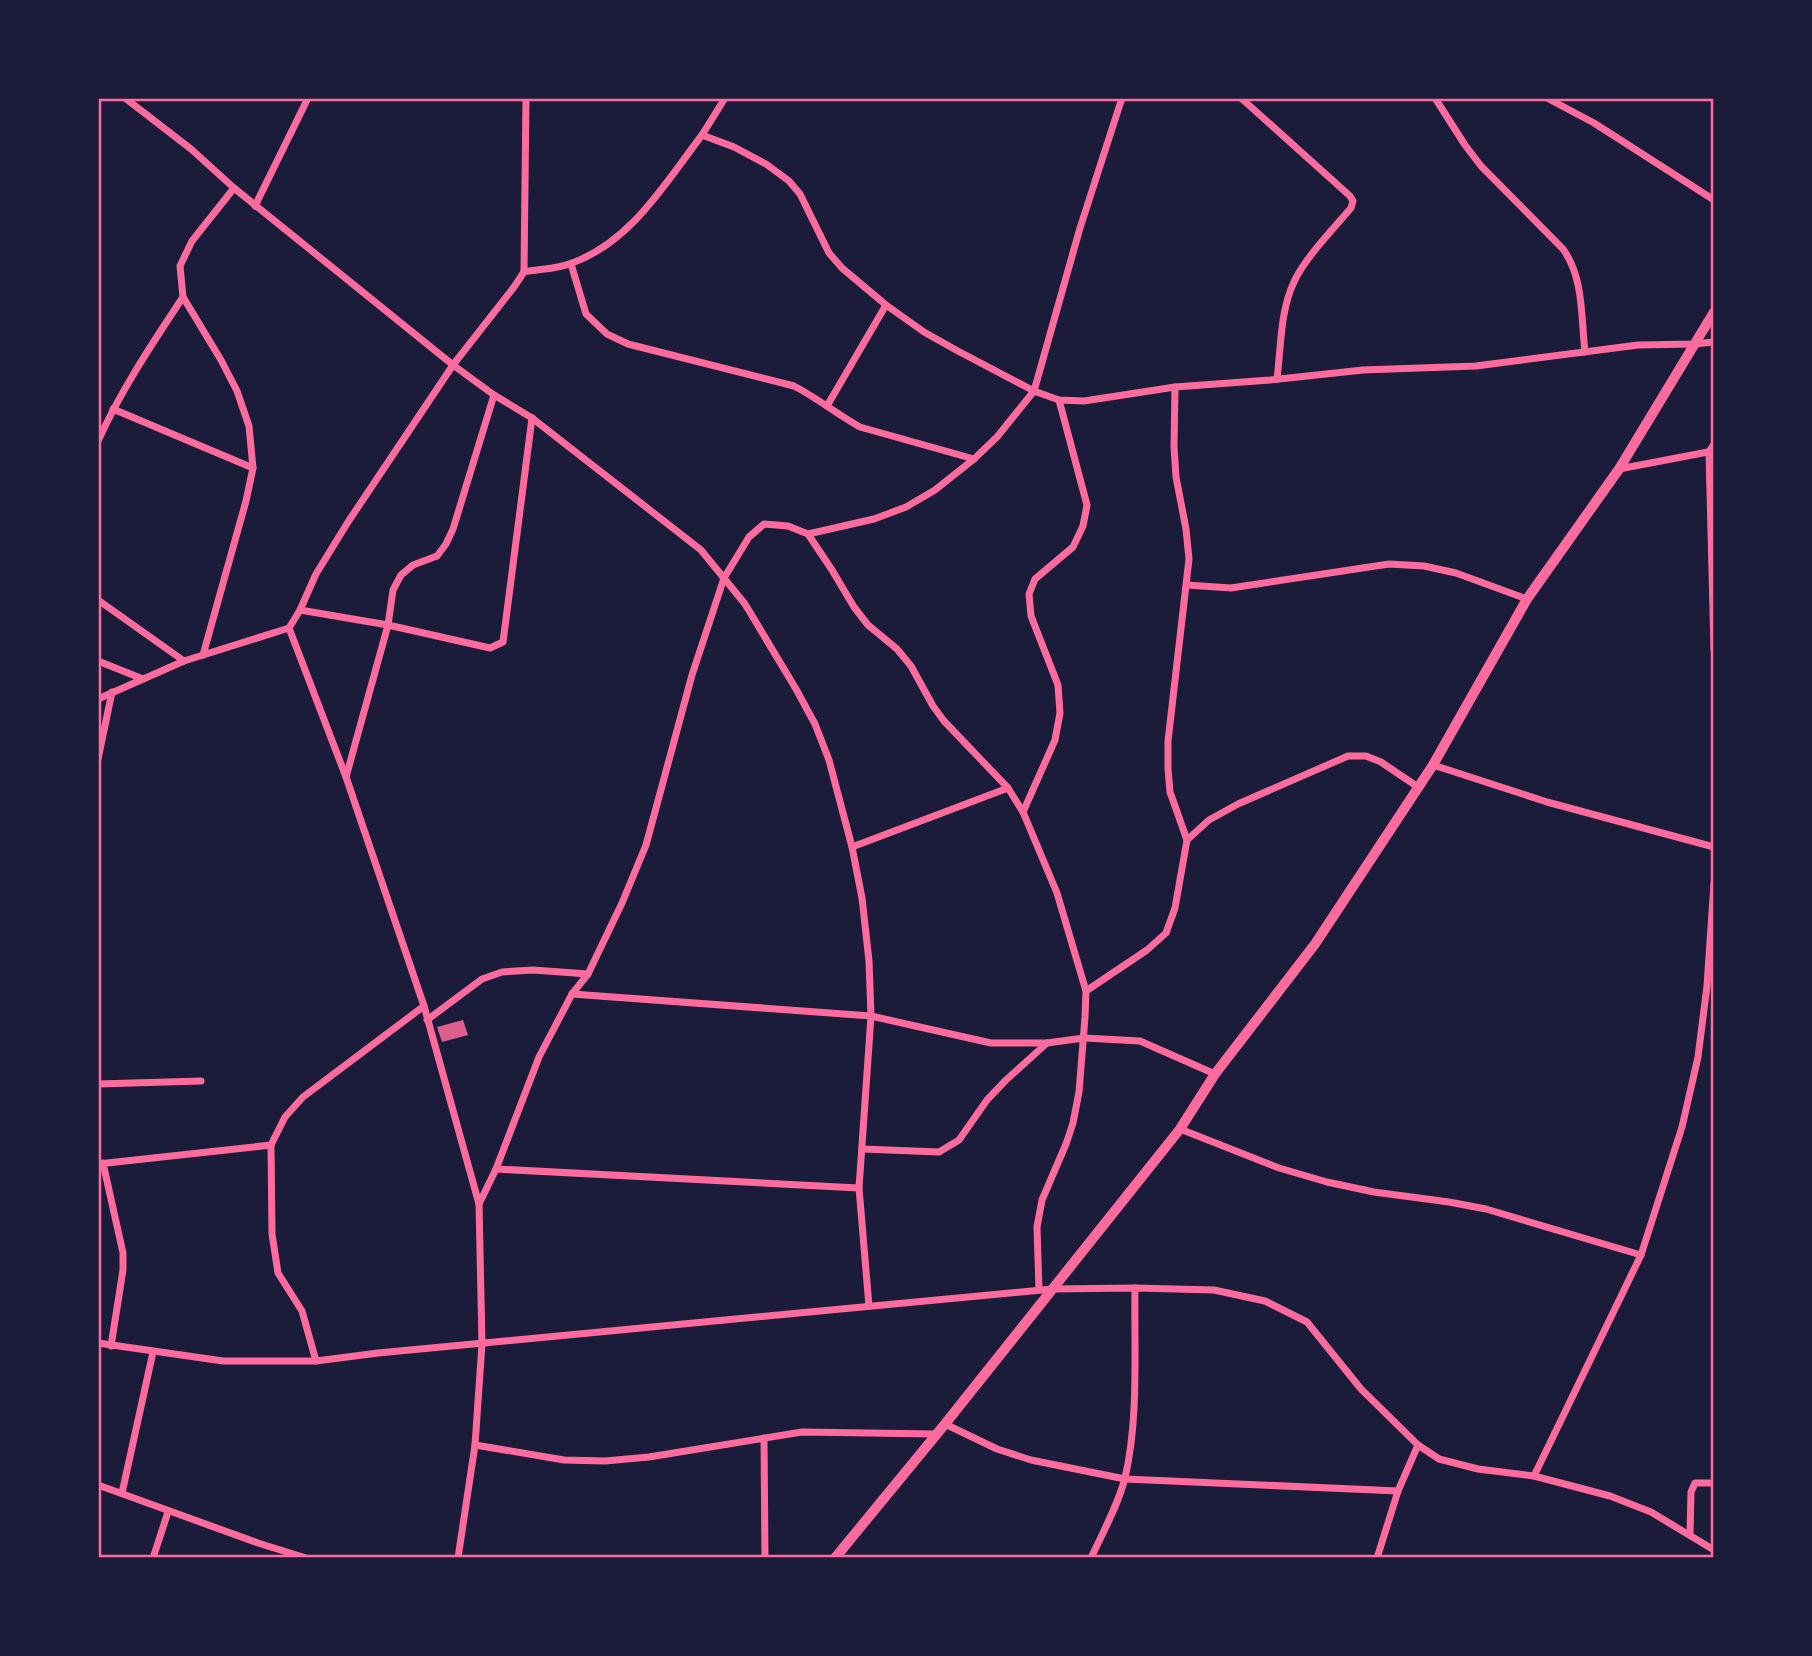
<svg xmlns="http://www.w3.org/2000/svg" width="1812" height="1656" font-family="'Fira Sans Condensed',sans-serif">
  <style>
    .building { fill: #dd5f8e }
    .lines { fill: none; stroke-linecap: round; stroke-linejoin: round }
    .minor { stroke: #ff6b9d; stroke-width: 7 }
    .tertiary { stroke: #ff6b9d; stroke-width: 10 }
    .neatline { fill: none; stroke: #ff6b9d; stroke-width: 2.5 }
  </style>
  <rect width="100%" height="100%" fill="#1b1b3a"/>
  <path class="building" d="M463,1020L468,1035L442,1042L437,1027Z"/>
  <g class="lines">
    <g class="minor">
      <path d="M125,98L191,149L234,188L453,365L494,395L532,418L701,550L745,604L796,689L815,724L829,760L852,847L862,898L869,961L871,1016L859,1188L869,1306"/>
      <path d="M1241,98L1350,196L1353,201L1351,208C1334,228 1304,259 1294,282C1280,311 1281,348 1277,379"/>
      <path d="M1435,98L1465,145L1481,166L1563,249C1584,278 1581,318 1585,352"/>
      <path d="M1547,98L1594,123L1714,200"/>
      <path d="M702,135L725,98"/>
      <path d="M255,206L308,98"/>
      <path d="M571,264L586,314L607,334L628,344L794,386C817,398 837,414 860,427L974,459"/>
      <path d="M524,272C539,269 558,269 572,263C631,242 666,182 702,135L734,147L766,164L789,181L800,194L829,253L842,268L886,305L924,332L956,350L1034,391L1059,400L1084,401L1175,387L1270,380L1363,370L1476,366L1638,345L1694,344L1714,342"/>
      <path d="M1175,387L1174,447L1176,477L1186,529L1189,559L1168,741V769L1170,792L1187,840"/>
      <path d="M827,406L886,305"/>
      <path d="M113,409L253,468"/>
      <path d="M98,441C121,390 152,344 183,297"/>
      <path d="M1714,444L1709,452L1714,650"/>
      <path d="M1619,469L1713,451"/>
      <path d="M808,534L874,519L906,507L935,490L974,459L997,437L1034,391L1080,228L1122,98"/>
      <path d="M1187,585L1231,588L1389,564L1424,566L1456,573L1527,599"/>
      <path d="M98,600L184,661"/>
      <path d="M300,610L388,625L490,648L503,642L532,418"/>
      <path d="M289,628L346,777L424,1006L479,1204L482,1344L475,1445L458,1558"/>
      <path d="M203,655L246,501L253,468L249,426L237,391L221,360L183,297L180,266L192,241L234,188"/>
      <path d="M98,661L143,679"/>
      <path d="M98,699L184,661L289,628L300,610L316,574L348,522L453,365L514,287L524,272L526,98"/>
      <path d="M98,759L112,692"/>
      <path d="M1433,765L1547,802L1714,847"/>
      <path d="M346,777L388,625L393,590L401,575L413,565L437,556L446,544L453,529L494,395"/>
      <path d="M1023,812L1055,740L1060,713L1058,685L1031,616L1029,594L1035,579L1073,547L1083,526L1087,505L1059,400"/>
      <path d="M852,847L1008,788"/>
      <path d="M1086,991L1147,950L1166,933L1175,908L1187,840L1209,820L1238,804L1348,756H1366L1381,762L1418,787"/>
      <path d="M572,994L871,1016L991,1043H1047L1084,1038L1140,1041L1215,1074"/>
      <path d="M427,1020L482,979L502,972L533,970L588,974"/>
      <path d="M98,1084L201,1081"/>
      <path d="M1180,1129L1279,1168L1327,1182L1374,1192L1449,1202L1486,1209L1641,1255"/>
      <path d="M862,1149L939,1152L959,1140L987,1100L1006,1080L1047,1043"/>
      <path d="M103,1163L123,1253V1270L111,1346"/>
      <path d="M98,1164L271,1145"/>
      <path d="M496,1169L859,1188"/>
      <path d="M479,1204L496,1169L539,1057L572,994L588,974L622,903L646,845L692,675L724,578L749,537L764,524L788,526L808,534L832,570L854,607L868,625L897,649L911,666L933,706L944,721L1008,788L1023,812L1057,893L1086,991L1085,1017L1079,1092L1073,1123L1066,1144L1042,1200L1037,1227L1039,1290"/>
      <path d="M98,1343L223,1361H316L378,1353L1052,1289L1135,1288L1214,1290L1265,1301L1307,1322L1361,1389L1418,1445L1439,1459L1478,1469L1534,1476L1610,1496L1651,1512L1714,1550"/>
      <path d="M316,1361L302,1311L278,1273L272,1234L271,1145L285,1117L303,1097L424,1006"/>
      <path d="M945,1424L997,1449L1031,1460L1125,1479L1398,1491"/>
      <path d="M764,1438L765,1558"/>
      <path d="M475,1445L564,1460L605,1461L649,1457L802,1432L936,1434"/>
      <path d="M1534,1476L1641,1255L1682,1127L1698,1057L1707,986L1714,883"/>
      <path d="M98,1485L258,1543L306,1558"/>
      <path d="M122,1493L153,1352"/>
      <path d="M1690,1535L1691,1492L1695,1483H1714"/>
      <path d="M153,1558L168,1512"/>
      <path d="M1091,1558C1103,1532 1118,1505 1125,1478C1139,1418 1134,1350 1135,1288"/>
      <path d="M1377,1558L1398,1491L1418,1445"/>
    </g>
    <path class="tertiary" d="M835,1558L945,1424L1180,1129L1215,1074L1315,944L1433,765L1527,599L1619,469L1714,312"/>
  </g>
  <rect width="1812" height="1656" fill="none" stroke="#1b1b3a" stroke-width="200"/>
  <rect x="100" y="100" width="1612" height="1456" class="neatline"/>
</svg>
